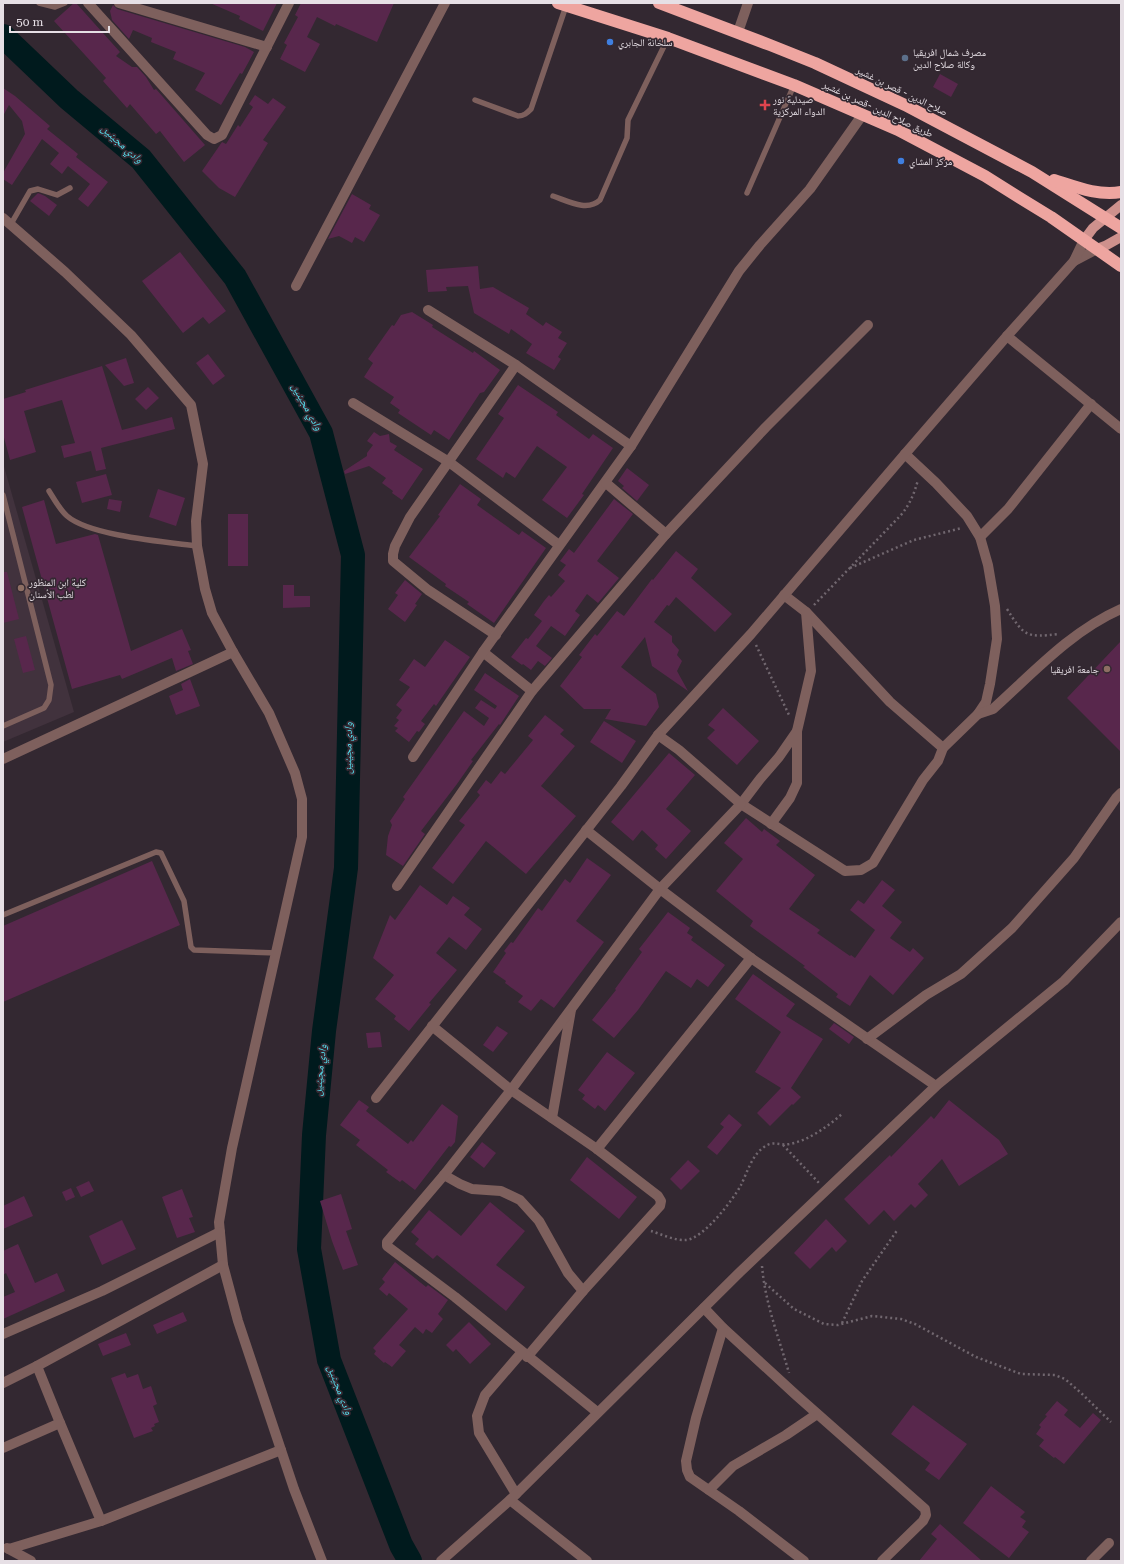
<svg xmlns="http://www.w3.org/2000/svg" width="1124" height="1564" font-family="'Roboto Serif','Noto Naskh Arabic',serif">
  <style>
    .education { fill: #41323d }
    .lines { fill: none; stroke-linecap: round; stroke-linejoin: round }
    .river { stroke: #001a1d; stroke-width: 24 }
    .building { fill: #58274c }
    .path { stroke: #71676f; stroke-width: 2.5; stroke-dasharray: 2 3; stroke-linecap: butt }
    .lane { stroke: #7e605d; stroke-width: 5.5 }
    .street { stroke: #7e605d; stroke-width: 10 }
    .primary { stroke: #ce918d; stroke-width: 10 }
    .highway { stroke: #eea5a0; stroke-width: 12 }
    .shop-dot { fill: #3f7fe0; stroke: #332831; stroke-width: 1.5 }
    .service-dot { fill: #5c6f8a; stroke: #332831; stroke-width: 1.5 }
    .health-dot { fill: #e0444e; stroke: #332831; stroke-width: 1.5 }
    .education-dot { fill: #8d6e63; stroke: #332831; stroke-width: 1.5 }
    .labels { text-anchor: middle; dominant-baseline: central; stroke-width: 3.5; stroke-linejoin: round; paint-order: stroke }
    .poi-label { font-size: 10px; fill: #e6dfe5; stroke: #332831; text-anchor: start }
    .street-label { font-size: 10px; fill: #e6dfe5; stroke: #332831 }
    .water-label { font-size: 11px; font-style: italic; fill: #54ddec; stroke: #332831 }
  </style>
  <rect width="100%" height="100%" fill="#332831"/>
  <path class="education" d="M3,463L74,712L3,742Z"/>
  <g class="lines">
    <path class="river" d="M3,36L69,99L141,159L235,277L321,433L353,555L346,868L324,1031L314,1135L309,1249L329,1360L401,1545L410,1561"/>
  </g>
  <g class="building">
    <path d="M74,3H76L120,52L116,56L132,67H137L146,77L154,90L156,89L205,145L184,162L160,131L156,134L130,104L127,108L103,81L106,78L54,21Z"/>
    <path d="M210,3H277L263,31L239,19L240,16Z"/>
    <path d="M301,3H394L377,42L336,24L335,26L317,17L307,37L320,44L305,72L280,59L287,45L284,43L298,17L295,15Z"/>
    <path d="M113,5L117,9L245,47L254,52L242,74L240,73L221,105L195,90L205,73L173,59L176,52L151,42L152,38L133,30L129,39L112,20L110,11Z"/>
    <path d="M940,74L958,84L951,97L933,87Z"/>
    <path d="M3,88L15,96L50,126L47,129L78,154L76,157L108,182L88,207L78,199L90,184L68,166L62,174L50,164L59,153L42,139L12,185L3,179V173L25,134L22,121L9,105L3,116Z"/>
    <path d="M255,95L268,104L273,98L286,107L263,140L268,143L235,197L219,188L202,171L222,142L226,144L238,125L240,127L253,107L249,104Z"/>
    <path d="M38,193L45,196L57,205L49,216L30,201Z"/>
    <path d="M352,194L371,205L369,209L380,215L364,242L355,237L352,243L339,236L328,239Z"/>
    <path d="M180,252L226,311L209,324L203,317L183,333L142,281Z"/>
    <path d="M478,266L480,289L493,287L529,308L526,314L543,326L546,322L562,332L558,338L567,343L558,357L561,359L554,370L526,353L532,344L511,329L509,334L474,313L468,286L446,287L447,291L428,292L426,270Z"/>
    <path d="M412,312L433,325L432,327L473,353L474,351L500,370L484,392L480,393L449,440L434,430L431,435L398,413L400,410L390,403L394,397L364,377L373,363L368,359L392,325L394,326L401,315Z"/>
    <path d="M208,354L225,376L213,385L196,363Z"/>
    <path d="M126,358L134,383L124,386L105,365Z"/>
    <path d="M102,366L122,430L172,417L175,429L101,448L106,469L96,471L91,451L64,458L61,446L75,443L62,400L24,411L36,452L10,460L3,434V399L26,392L25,390Z"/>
    <path d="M518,385L558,412L556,415L589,439L593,434L613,448L582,494L584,495L567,518L542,500L567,467L537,446L515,478L506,472L503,478L476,459L504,418L498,414Z"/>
    <path d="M148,387L159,398L146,410L135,399Z"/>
    <path d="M374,432L380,436L389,434L390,442L397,446L394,450L423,469L402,500L392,493L393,491L382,483L386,478L369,466L345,474L344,471L367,456V453L373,445L367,441Z"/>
    <path d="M627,468L649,485L637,501L622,488L624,486L618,481Z"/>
    <path d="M106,474L112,495L82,503L76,482Z"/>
    <path d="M460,484L481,499L477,505L519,535L522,531L546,548L494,623L467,604L469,602L445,586L446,584L409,557L440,516L438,515Z"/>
    <path d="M158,489L185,498L176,526L149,517Z"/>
    <path d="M109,499L122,501L120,512L107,509Z"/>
    <path d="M614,499L633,514L597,561L619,578L598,603L587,594L575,611L580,615L565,636L551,626L536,646L552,658L545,666L538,661L531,670L523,664L522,665L511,657L526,638L528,639L542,621L534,615L544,601L549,595L551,597L565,581L558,575L566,565L560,561L569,549L574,553Z"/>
    <path d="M44,500L56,544L95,534L98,535L131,651L182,629L191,650L188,651L193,664L176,671L172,658L122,679L120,675L72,689L22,507Z"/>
    <rect x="228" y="514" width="20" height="52"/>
    <path d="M676,551L698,569L691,578L732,614L715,632L676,597L669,606L667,605L654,622L672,636V642L679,650L677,655L682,661L677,671L688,691L652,666L645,637L621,667L656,694L659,707L646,726L605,719L611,709H584L560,686L582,657L579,655L595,634L597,636L617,611L624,616L652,579L653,580Z"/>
    <path d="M3,572H7L19,619L3,623Z"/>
    <path d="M405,580L422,594L415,604L417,605L405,622L388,609L398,595L395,593Z"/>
    <path d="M283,585H294V596H310V607L283,608Z"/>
    <path d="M26,636L35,670L23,673L14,639Z"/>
    <path d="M445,640L470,657L436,706L434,704L421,721L425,724L419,732L417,731L409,742L395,731L398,728L394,726L399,720L396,718L402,710L396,705L410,687L399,680L414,659L425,667Z"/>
    <path d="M1121,641V752L1067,698Z"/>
    <path d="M485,673L519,696L500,725L499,724L471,760L473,761L457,784L421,831L425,834L403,866L386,855L388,836L392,825L390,821L405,799L403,797L464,711L484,726L489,718L475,708L481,700L495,709L497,706L474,690Z"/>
    <path d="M190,679L200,706L176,715L169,696L183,690L181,684Z"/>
    <path d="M723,708L759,741L737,765L707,738L715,730L708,725Z"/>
    <path d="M545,715L564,730L560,734L575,746L541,786L576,816L526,874L486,841L453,884L432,868L465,825L459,821L480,795L477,792L486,780L491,784L501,771L505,774L533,740L528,736Z"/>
    <path d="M604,721L636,741L622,763L590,742Z"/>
    <path d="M669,753L695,775L666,809L691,831L666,859L655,849L658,845L642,830L633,841L611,822Z"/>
    <path d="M746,818L762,832L764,829L780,841L776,845L815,875L789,909L820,930L817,933L850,956L851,955L855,958L875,930L850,910L858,900L864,904L882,880L895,890L882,906L902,922L890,938L910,952L913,948L924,958L893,995L870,975L850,1006L836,997L838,994L803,967L805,966L750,926L753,921L716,891L743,859L724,843Z"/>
    <path d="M587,858L611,875L576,921L604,942L554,1008L541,999L531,1011L518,1002L523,996L505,983L506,981L493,972L506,953L504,951L511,942L513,943L538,908L542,911L565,879L570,883Z"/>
    <path d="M152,861L180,925L3,1002V926Z"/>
    <path d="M420,885L447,905L453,896L470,908L464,915L482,929L466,950L449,937L436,953L457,970L429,1003L431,1004L409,1031L394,1019L396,1016L375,999L394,975L373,958L390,915L395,920Z"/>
    <path d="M668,912L690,928L687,933L693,937L691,940L725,965L708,987L697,979L691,988L666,971L638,1010L614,1038L592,1020L616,990L615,989L642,952L639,949Z"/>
    <path d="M753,974L795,1004L786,1016L823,1039L791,1088L801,1097L793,1105L792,1104L770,1126L757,1113L781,1088L755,1072L781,1032L735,999Z"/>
    <path d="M834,1023L854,1037L849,1044L829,1029Z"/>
    <path d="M497,1026L508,1033L493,1052L483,1045Z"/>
    <path d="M380,1032L382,1047L368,1048L366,1033Z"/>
    <path d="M607,1052L635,1073L605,1111L598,1105L595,1109L582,1099L585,1095L578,1090Z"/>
    <path d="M359,1100L369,1107L366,1111L408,1144L411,1140L413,1142L442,1104L458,1116L455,1142L451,1147L449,1146L415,1190L402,1180L400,1182L386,1172L388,1170L356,1145L360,1140L340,1125Z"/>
    <path d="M949,1100L999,1140L1008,1154L959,1186L942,1159L918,1184L928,1195L915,1208L911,1204L894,1221L884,1210L869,1225L844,1199L890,1155L891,1157L931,1116L934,1119Z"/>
    <path d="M729,1114L742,1125L717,1155L707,1147L724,1127L720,1124Z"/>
    <path d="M482,1142L496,1153L484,1168L470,1157Z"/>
    <path d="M587,1157L637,1197L619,1219L570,1180Z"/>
    <path d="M688,1160L700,1171L681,1190L670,1179Z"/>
    <path d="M89,1181L94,1191L81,1197L76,1187Z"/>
    <path d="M71,1188L75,1197L66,1201L62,1192Z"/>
    <path d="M182,1189L193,1217L189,1218L195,1232L177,1238L162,1197Z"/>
    <path d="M341,1194L352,1229L346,1231L358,1265L343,1270L332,1241L320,1201Z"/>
    <path d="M24,1196L33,1216L3,1229V1206Z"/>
    <path d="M490,1202L525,1231L496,1265L525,1287L506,1311L437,1255L433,1259L415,1244L419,1239L411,1232L429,1210L461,1236Z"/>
    <path d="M826,1219L847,1241L836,1252L832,1247L810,1269L794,1253Z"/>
    <path d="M122,1220L136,1249L102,1265L89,1236Z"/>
    <path d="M18,1244L35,1283L57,1273L65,1291L3,1319V1297L15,1292L6,1273L3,1275V1251Z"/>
    <path d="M395,1262L426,1287L428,1285L448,1300L438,1314L443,1319L432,1333L426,1329L423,1334L415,1327L399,1345L406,1351L392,1367L385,1362L384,1363L374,1354L376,1351L373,1348L408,1309L389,1293L387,1296L379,1289L385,1282L382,1279Z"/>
    <path d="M183,1312L187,1321L157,1334L153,1325Z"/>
    <path d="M469,1322L491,1344L470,1364L456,1349L453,1352L446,1345Z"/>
    <path d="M126,1333L131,1345L103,1356L98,1344Z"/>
    <path d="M125,1373L127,1378L138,1374L143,1389L151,1386L157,1404L153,1406L159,1422L154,1424L155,1426L151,1428L153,1431L134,1438L111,1378Z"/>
    <path d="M1057,1401L1068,1410L1064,1415L1080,1428L1093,1413L1101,1420L1064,1464L1055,1457L1054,1458L1039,1446L1044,1440L1036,1434L1041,1427L1039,1425L1047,1416L1045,1415Z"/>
    <path d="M913,1405L967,1444L939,1480L925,1470L930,1463L891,1434Z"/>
    <path d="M991,1486L1025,1512L1020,1517L1026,1521L1022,1527L1029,1532L1009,1558L963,1523Z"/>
    <path d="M940,1524L982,1561H919L937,1539L931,1534Z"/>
  </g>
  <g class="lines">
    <g class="path">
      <path d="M850,568L914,540L962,528"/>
      <path d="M814,605L901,515C910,504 914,494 918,480"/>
      <path d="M1007,609C1024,636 1026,638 1059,634"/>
      <path d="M756,645L789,715"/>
      <path d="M783,1145L819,1183"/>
      <path d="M651,1231C661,1234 675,1241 686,1240C703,1239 733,1200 741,1185C747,1173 752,1155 764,1147C773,1140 780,1146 790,1144C809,1140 827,1127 842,1114"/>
      <path d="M762,1266C765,1303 779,1338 789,1373"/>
      <path d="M765,1283L794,1309L824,1324L838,1325L872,1316L901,1319L915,1324L976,1357L1021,1374L1055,1375L1065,1379L1080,1392L1111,1422"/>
      <path d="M842,1323L862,1281L898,1229"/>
    </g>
    <g class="lane">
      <path d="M39,3L55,7L65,3"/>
      <path d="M475,100L518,116C524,116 527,113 531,109L566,6"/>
      <path d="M747,193L794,85"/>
      <path d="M553,196C568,201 587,212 600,200L627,138L628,120L668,38"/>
      <path d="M11,224L30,191L38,189L57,195L70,188"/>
      <path d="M49,491C54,499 60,510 67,516C90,536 166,542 197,546"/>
      <path d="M3,495L51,685L49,700L44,708L3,726"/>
      <path d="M3,915L156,852L161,853L184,901L191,947L194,950L277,953"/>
    </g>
    <g class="street">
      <path d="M88,3L207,135L214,139L222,135L225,129L289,3"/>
      <path d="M119,3L267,47"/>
      <path d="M738,32L748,3"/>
      <path d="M3,218L65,272L131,335L191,405L203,464L196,521L197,546L205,589L212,613L233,652L269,713L295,773L302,799V837L232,1148L219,1222L223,1265L238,1321L294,1489L322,1561"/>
      <path d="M1074,261L1097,249"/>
      <path d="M296,286L445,3"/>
      <path d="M428,310L516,365L631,446"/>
      <path d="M1007,336L1121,429"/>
      <path d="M353,403L449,462L559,545"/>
      <path d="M905,454L936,483L967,516L980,537L988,565L995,606L997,639L990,684L986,702L978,714"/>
      <path d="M666,534L766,427L868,325"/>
      <path d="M980,537L1008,509L1091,404"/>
      <path d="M784,595L806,612L890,702L943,748"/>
      <path d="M806,612L811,671L797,731L779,757L760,779L741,804L845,871L861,870L873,863L923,780L938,761L943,748L978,714L993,709C1033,673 1071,631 1121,609"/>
      <path d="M496,635L428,590L393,561V554L395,546L410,517L516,365"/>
      <path d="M483,652L532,691"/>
      <path d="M413,757L483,652L631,446L739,271L760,245L810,189L863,114"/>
      <path d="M3,759L233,652"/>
      <path d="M771,824L790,798L797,783V731"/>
      <path d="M586,830L660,889L751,958L936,1086"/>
      <path d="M397,886L532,691L666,534L606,483"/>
      <path d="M432,1026L511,1090L597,1149L658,1196L661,1201L660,1206L583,1291"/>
      <path d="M867,1039L926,995L961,974L1012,928L1074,858L1116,798L1121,793"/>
      <path d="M376,1098L621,786L658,735L751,634L905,454L1007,336L1074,261L1084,240"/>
      <path d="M552,1118L571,1010"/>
      <path d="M597,1149L751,958"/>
      <path d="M444,1175L460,1184L472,1189L501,1191L520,1200L539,1221L568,1273L583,1291L527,1357"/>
      <path d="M704,1308L723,1328L796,1395L925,1509L926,1515L923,1521L882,1561"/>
      <path d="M723,1328L696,1418L686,1461L687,1470L690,1477L739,1511L804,1561"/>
      <path d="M3,1334L102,1291L220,1232"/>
      <path d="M3,1383L37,1366"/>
      <path d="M597,1412L455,1297L387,1246V1242L444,1175L511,1090L660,889L741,804L679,750L658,735"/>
      <path d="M3,1448L60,1423L37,1366L223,1265"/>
      <path d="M709,1490L733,1466L786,1435L817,1414"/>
      <path d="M516,1494L479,1433L477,1416L485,1395L522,1352"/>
      <path d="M510,1500L587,1561"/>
      <path d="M101,1521L281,1450"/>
      <path d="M7,1548L31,1561"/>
      <path d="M9,1549L101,1521L60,1423"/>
      <path d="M441,1561L510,1500L740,1272L936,1086L1064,981L1121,922"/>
      <path d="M1091,1561L1109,1543"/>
    </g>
    <g class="primary">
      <path d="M1084,240L1093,228L1121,205"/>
      <path d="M1097,249L1105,246L1121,237"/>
    </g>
    <g class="highway">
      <path d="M558,3L668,38L794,85L898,130L985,176L1020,198L1051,217L1121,266"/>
      <path d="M659,3L770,45L815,63L905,105L1032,172L1121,228"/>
      <path d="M1054,180C1076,187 1098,196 1121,192"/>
    </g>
  </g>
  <g class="shop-dot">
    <circle cx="610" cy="42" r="4"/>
    <circle cx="901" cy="161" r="4"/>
  </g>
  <circle class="service-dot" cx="905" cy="58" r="4"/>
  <path class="health-dot" d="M763 99h4v4h4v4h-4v4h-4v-4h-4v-4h4z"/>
  <g class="education-dot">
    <circle cx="21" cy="588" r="4"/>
    <circle cx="1107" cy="669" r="4"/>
  </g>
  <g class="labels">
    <g class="poi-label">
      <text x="618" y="42">سلخانة الجابري</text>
      <text x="913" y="52">مصرف شمال افريقيا<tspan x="913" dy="12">وكالة صلاح الدين</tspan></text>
      <text x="773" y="99">صيدلية نور<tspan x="773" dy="12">الدواء المركزية</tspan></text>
      <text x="909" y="161">مركز المشاي</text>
      <text x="29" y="582">كلية ابن المنظور<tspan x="29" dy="12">لطب الأسنان</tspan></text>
      <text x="1099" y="669" text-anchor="end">جامعة افريقيا</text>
    </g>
    <g class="street-label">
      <text transform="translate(902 91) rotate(26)">صلاح الدين - قصر بن غشير</text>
      <text transform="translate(878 109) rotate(25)">طريق صلاح الدين -قصر بن غشير</text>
    </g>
    <g class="water-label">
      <text transform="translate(122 144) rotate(42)">وادي مجينين</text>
      <text transform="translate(307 407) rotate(61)">وادي مجينين</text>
      <text transform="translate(348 748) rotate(-89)">وادي مجينين</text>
      <text transform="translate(320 1070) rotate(-84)">وادي مجينين</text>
      <text transform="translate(340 1390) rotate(69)">وادي مجينين</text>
    </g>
  </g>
  <rect width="1124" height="1564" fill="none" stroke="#e6dfe5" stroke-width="8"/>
  <path d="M10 26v6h99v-6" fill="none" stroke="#e6dfe5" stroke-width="2"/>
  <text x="16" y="26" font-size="12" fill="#e6dfe5" stroke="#332831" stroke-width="3" paint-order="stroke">50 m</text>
</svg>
